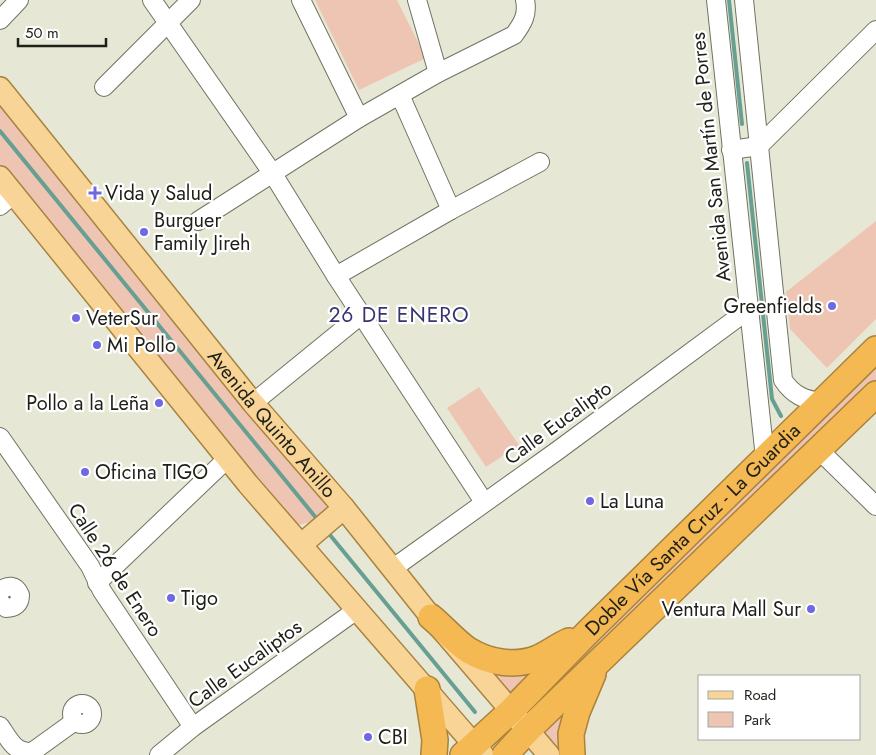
<svg xmlns="http://www.w3.org/2000/svg" width="876" height="755" font-family="Jost,sans-serif">
  <style>
    .green { fill: #eec5b3 }
    .lines { fill: none; stroke-linecap: round; stroke-linejoin: round }
    .stream { stroke: #679f93; stroke-width: 4 }
    .minor-casing { stroke: #717362; stroke-width: 20 }
    .major-casing { stroke: #a9833e; stroke-width: 24 }
    .highway-casing { stroke: #a9833e; stroke-width: 28 }
    .minor { stroke: #fff; stroke-width: 18 }
    .major { stroke: #f8d597; stroke-width: 21 }
    .highway { stroke: #f4b952; stroke-width: 25 }
    .poi-dot { fill: #6e69e3; stroke: #fff; stroke-width: 2 }
    .labels { text-anchor: middle; dominant-baseline: central; stroke-width: 4.5; stroke-linejoin: round; paint-order: stroke }
    .street-label { font-size: 20px; fill: #1e1f18; stroke: #fff }
    .poi-label { font-size: 20px; fill: #1e1f18; stroke: #fff; text-anchor: start }
    .neighbourhood-label { font-size: 21px; letter-spacing: 1px; fill: #363571; stroke: #fff }
  </style>
  <rect width="100%" height="100%" fill="#e6e8d5"/>
  <g class="green">
    <path d="M315,0H397L426,58L359,90Z"/>
    <path d="M0,98L328,505C323,519 307,525 293,525L0,165Z"/>
    <path d="M876,221V319L827,368L790,329L786,292Z"/>
    <path d="M876,360V382L526,723L519,715Z"/>
    <path d="M479,387L519,445L486,467L447,408Z"/>
    <path d="M477,658L544,663L510,702Z"/>
    <path d="M580,693L567,755H555L537,735Z"/>
  </g>
  <g class="lines">
    <g class="stream">
      <path d="M729,0L742,124"/>
      <path d="M0,131L317,519"/>
      <path d="M747,163L772,399L781,416"/>
      <path d="M330,535L475,712"/>
    </g>
    <defs>
      <g id="minor">
        <path d="M152,0L273,174L336,276L484,502"/>
        <path d="M301,0L359,118"/>
        <path d="M417,0L438,73"/>
        <path d="M716,0L765,458"/>
        <path d="M744,0L783,380C793,395 804,400 822,402"/>
        <path d="M0,20L19,0"/>
        <path d="M104,87L191,0"/>
        <path d="M400,95L451,210"/>
        <path d="M731,150L759,146L876,30"/>
        <path d="M0,206L14,194"/>
        <path d="M198,221L359,118L438,73L514,35C523,23 528,14 525,0"/>
        <path d="M336,276L451,210L540,162"/>
        <path d="M253,403L361,315"/>
        <path d="M0,437L90,566L102,591L193,727"/>
        <path d="M818,449L876,506"/>
        <path d="M392,569L557,451L748,310"/>
        <path d="M97,583L228,458"/>
        <path d="M0,592C7,584 16,585 20,595C20,604 15,608 6,608L0,602"/>
        <circle cx="82" cy="714" r="10"/>
        <path d="M0,726C9,739 14,753 32,752L75,721"/>
        <path d="M159,755L193,727L358,609"/>
      </g>
      <g id="major">
        <path id="s1" d="M0,88L253,403L344,508L431,617L549,755"/>
        <path d="M0,177L248,484L483,755"/>
        <path d="M302,544L344,508"/>
      </g>
      <g id="highway">
        <path d="M431,617C443,627 455,641 468,650C489,663 516,667 538,658C549,653 558,646 569,641"/>
        <path d="M427,689L435,740L434,755"/>
        <path id="s2" d="M463,755L511,711L589,631L876,349"/>
        <path d="M505,755L528,730L876,394"/>
        <path d="M572,755L571,734L577,712L593,674"/>
      </g>
    </defs>
    <use href="#minor" class="minor-casing"/>
    <use href="#major" class="major-casing"/>
    <use href="#highway" class="highway-casing"/>
    <use href="#minor" class="minor"/>
    <use href="#major" class="major"/>
    <use href="#highway" class="highway"/>
  </g>
  <g class="poi-dot">
    <path d="M92.5 185.5h5v5h5v5h-5v5h-5v-5h-5v-5h5z"/>
    <circle cx="144" cy="232" r="5"/>
    <circle cx="832" cy="306" r="5"/>
    <circle cx="76" cy="318" r="5"/>
    <circle cx="97" cy="345" r="5"/>
    <circle cx="159" cy="403" r="5"/>
    <circle cx="85" cy="472" r="5"/>
    <circle cx="590" cy="501" r="5"/>
    <circle cx="171" cy="598" r="5"/>
    <circle cx="811" cy="609" r="5"/>
    <circle cx="368" cy="737" r="5"/>
  </g>
  <g class="labels">
    <g class="street-label">
      <text transform="translate(711 157) rotate(-96)">Avenida San Martín de Porres</text>
      <text stroke="none"><textPath href="#s1" startOffset="432">Avenida Quinto Anillo</textPath></text>
      <text transform="translate(558 423) rotate(-36)">Calle Eucalipto</text>
      <text stroke="none"><textPath href="#s2" startOffset="322">Doble Vía Santa Cruz - La Guardia</textPath></text>
      <text transform="translate(115 570) rotate(57)">Calle 26 de Enero</text>
      <text transform="translate(245 664) rotate(-36)">Calle Eucaliptos</text>
    </g>
    <g class="poi-label">
      <text x="105" y="193">Vida y Salud</text>
      <text x="154" y="220">Burguer<tspan x="154" dy="23">Family Jireh</tspan></text>
      <text x="822" y="306" text-anchor="end">Greenfields</text>
      <text x="86" y="318">VeterSur</text>
      <text x="107" y="345">Mi Pollo</text>
      <text x="149" y="403" text-anchor="end">Pollo a la Leña</text>
      <text x="95" y="472">Oficina TIGO</text>
      <text x="600" y="501">La Luna</text>
      <text x="181" y="598">Tigo</text>
      <text x="801" y="609" text-anchor="end">Ventura Mall Sur</text>
      <text x="378" y="737">CBI</text>
    </g>
    <g class="neighbourhood-label">
      <text x="399" y="315">26 DE ENERO</text>
    </g>
  </g>
  <rect x="698" y="675" width="162" height="65" fill="#ffffff" stroke="#a5a5a3"/>
  <rect x="708" y="691" width="25" height="8" fill="#f8d597" stroke="#a5a5a3"/>
  <text x="744" y="700" font-size="15" fill="#1e1f18">Road</text>
  <rect x="708" y="712" width="25" height="15" fill="#eec5b3" stroke="#a5a5a3"/>
  <text x="744" y="725" font-size="15" fill="#1e1f18">Park</text>
  <path d="M18 38v8h88v-8" fill="none" stroke="#1e1f18" stroke-width="2.5"/>
  <text x="25" y="38" font-size="15" fill="#1e1f18" stroke="#ffffff" stroke-width="4" paint-order="stroke">50 m</text>
</svg>
